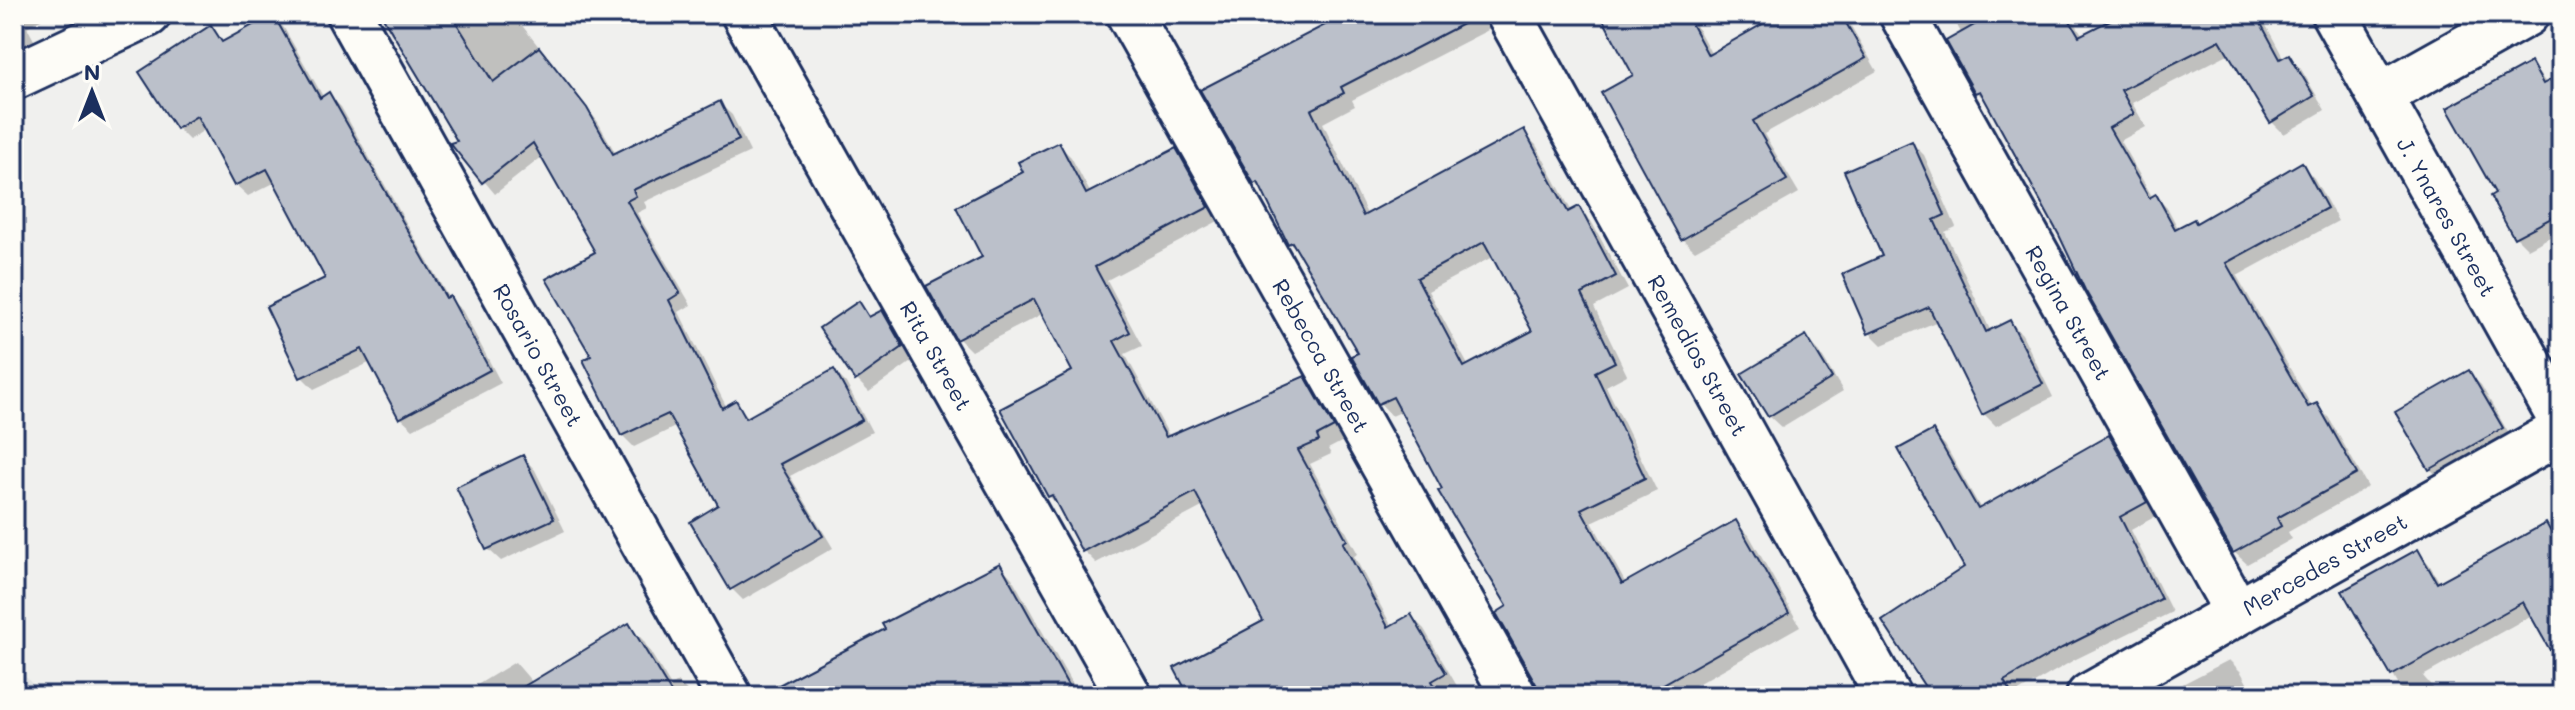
<svg xmlns="http://www.w3.org/2000/svg" width="2575" height="710" font-family="Mali,sans-serif">
  <style>
    .built { fill: #e0e2e3 }
    .shadow { fill: #0003; fill-rule: evenodd }
    .building { fill: #bbc0ca; stroke: #1b2f5e; stroke-width: 2; fill-rule: evenodd }
    .lines { fill: none; stroke-linecap: round; stroke-linejoin: round }
    .minor-casing { stroke: #1b2f5e; stroke-width: 50 }
    .tertiary-casing { stroke: #1b2f5e; stroke-width: 50 }
    .minor { stroke: #fdfcf7; stroke-width: 44 }
    .tertiary { stroke: #fdfcf7; stroke-width: 44 }
    .labels { text-anchor: middle; dominant-baseline: central; stroke-width: 6; stroke-linejoin: round; paint-order: stroke }
    .street-label { font-size: 22px; fill: #1b2f5e; stroke: #fdfcf7 }
  </style>
  <rect width="100%" height="100%" fill="#f0f0ee"/>
  <filter id="ink" filterUnits="userSpaceOnUse"><feTurbulence type="fractalNoise" baseFrequency=".0125" numOctaves="2"/><feDisplacementMap in="SourceGraphic" scale="16" xChannelSelector="R" yChannelSelector="G"/><feConvolveMatrix kernelMatrix="1 2 1 2 8 2 1 2 1" color-interpolation-filters="sRGB"/></filter>
  <g filter="url(#ink)">
    <path class="built" d="M14,665L44,696H14Z"/>
    <g class="shadow">
      <path d="M14,14H49L27,27L35,42L14,53Z"/>
      <path d="M380,14H513L598,122L616,154L720,104L732,115L750,152L644,202L647,208L637,213L691,305L679,312L727,408L736,403L749,418L834,371L846,383L872,432L790,476L833,548L743,600L731,588L721,506L677,426L634,447L622,435L594,357L597,252L543,156L495,194L453,144L460,142L402,45L391,34Z"/>
      <path d="M1321,14H1500L1496,26L1352,100L1355,106L1323,123L1368,216L1523,132L1536,145L1572,212L1578,208L1591,221L1628,289L1594,307L1627,375L1606,386L1657,491L1592,522L1626,584L1736,523L1749,535L1800,626L1676,696H1542L1510,607L1403,411L1392,416L1380,403L1361,354L1302,255L1290,243L1266,193L1255,183L1327,26ZM1494,256L1535,332L1469,367L1428,291Z"/>
      <path d="M1602,14H1690L1712,55L1784,14H1844L1877,71L1764,134L1799,193L1695,251L1682,239L1635,76Z"/>
      <path d="M1950,14H2070L2083,36L2127,14H2260L2284,59L2289,56L2301,69L2325,110L2284,134L2272,122L2230,53L2132,103L2146,127L2120,141L2153,198L2155,196L2168,209L2179,230L2197,225L2301,165L2314,178L2338,221L2237,276L2312,407L2316,405L2329,418L2368,487L2288,532L2292,539L2247,564L2234,552L1990,105L1977,92L1962,34Z"/>
      <path d="M273,16L284,28L324,98L329,95L341,107L449,299L462,310L501,383L413,429L401,418L371,362L314,389L302,377L269,308L328,279L276,182L248,196L236,185L206,129L189,140L177,128L211,28L224,43Z"/>
      <path d="M2531,64L2547,84L2561,76V231L2528,249L2516,237L2493,196L2498,194Z"/>
      <path d="M1912,143L1924,155L1956,227L1945,232L1991,332L2010,322L2022,334L2053,397L1996,426L1984,414L1938,321L1882,345L1870,333Z"/>
      <path d="M1058,144L1071,157L1091,194L1176,151L1189,164L1220,220L1107,280L1142,346L1125,354L1170,437L1304,379L1317,392L1345,440L1328,449L1331,454L1310,464L1358,554L1354,556L1392,627L1411,616L1424,629L1457,686L1443,694L1444,696H1192L1265,622L1204,506L1096,563L1083,550L1060,507L1049,496L1075,372L1044,313L971,351L958,338L985,258L1026,173Z"/>
      <path d="M858,304L872,318L882,312L894,325L914,360L869,392L857,380L821,328Z"/>
      <path d="M1806,337L1818,350L1843,391L1782,428L1769,416Z"/>
      <path d="M2468,373L2481,385L2513,441L2443,481L2430,469Z"/>
      <path d="M1932,432L1945,445L1981,509L2109,438L2121,450L2158,515L2131,530L2172,612L2074,660L2015,694L2016,696H1921L1929,689L1967,568Z"/>
      <path d="M523,457L535,470L565,531L501,561L488,549Z"/>
      <path d="M2545,525L2561,544V666L2532,615L2423,676L2440,696H2405L2345,592L2417,552L2429,564L2440,583Z"/>
      <path d="M1000,565L1012,578L1079,696H788L888,630Z"/>
      <path d="M629,626L643,640L671,686L678,682L693,696H459L515,662L533,683Z"/>
      <path d="M2229,660L2241,672L2254,696H2174L2171,690Z"/>
      <path d="M1826,689L1833,696H1813Z"/>
    </g>
    <g class="building">
      <path d="M273,14L320,98L329,92L446,298L450,296L490,370L399,419L362,349L300,378L266,307L325,278L267,169L234,186L197,116L176,129L139,72L211,25L222,42Z"/>
      <path d="M381,14H451L493,82L539,47L587,108L613,154L720,101L739,140L633,190L636,196L627,201L680,293L669,300L722,408L736,400L746,418L834,369L862,420L780,464L823,536L730,590L690,522L718,505L668,414L621,436L583,360L591,356L546,279L595,252L533,143L482,183L450,143L457,141Z"/>
      <path d="M1346,14H1482L1341,87L1344,93L1311,110L1363,216L1524,129L1568,212L1579,206L1616,276L1582,294L1615,362L1595,372L1645,478L1581,509L1622,584L1736,520L1789,613L1642,696H1540L1536,684L1496,613L1507,606L1438,491L1442,489L1393,397L1378,404L1351,356L1358,353L1292,242L1288,244L1258,182L1254,184L1200,90ZM1484,242L1532,331L1464,367L1417,278Z"/>
      <path d="M1600,14H1686L1708,55L1780,14H1841L1866,58L1753,121L1787,180L1681,240L1601,93L1633,75Z"/>
      <path d="M1994,14H2066L2079,36L2122,14H2271L2259,20L2280,59L2289,54L2314,96L2270,123L2220,40L2121,90L2134,114L2109,128L2149,198L2156,194L2175,229L2194,219L2196,223L2302,162L2327,208L2226,263L2308,407L2317,403L2357,474L2277,518L2281,526L2233,553L2085,290L2059,235L1980,91L1975,93L1946,41Z"/>
      <path d="M2531,62L2543,84L2561,74V213L2514,238L2490,196L2495,193L2447,108Z"/>
      <path d="M1912,141L1945,215L1934,220L1986,332L2010,320L2043,384L1982,415L1929,307L1868,334L1842,274L1882,256L1844,171Z"/>
      <path d="M1059,142L1086,194L1176,148L1209,207L1095,267L1130,332L1114,341L1166,437L1305,376L1334,427L1317,436L1319,441L1298,450L1347,540L1343,543L1388,627L1411,614L1446,673L1432,681L1441,696H1189L1174,668L1263,621L1195,492L1082,552L1052,495L1048,497L1000,409L1072,371L1034,299L956,340L926,286L982,257L956,207L1023,172L1018,162Z"/>
      <path d="M859,301L869,317L882,310L903,347L855,381L819,328Z"/>
      <path d="M1806,335L1832,378L1768,417L1741,374Z"/>
      <path d="M2469,370L2503,428L2429,470L2395,412Z"/>
      <path d="M1933,430L1978,509L2109,435L2147,502L2120,517L2161,599L2062,648L2004,681L2013,696H1931L1882,621L1964,567L1898,449Z"/>
      <path d="M523,455L554,519L486,550L456,487Z"/>
      <path d="M2546,523L2561,550V670L2523,602L2391,676L2342,591L2418,549L2437,583Z"/>
      <path d="M1000,563L1074,696H758L885,629L882,624Z"/>
      <path d="M629,623L673,696H508Z"/>
    </g>
    <g class="lines">
      <defs>
        <g id="minor">
          <path id="s1" d="M349,14L729,696"/>
          <path id="s2" d="M744,14L1129,696"/>
          <path id="s3" d="M1129,14L1514,696"/>
          <path id="s4" d="M1509,14L1888,696"/>
          <path id="s5" d="M1902,14L2237,612"/>
          <path d="M14,77L148,14"/>
          <path d="M2381,95L2526,14"/>
          <path id="s6" d="M2089,696L2561,431"/>
        </g>
        <g id="tertiary">
          <path id="s7" d="M2334,14L2561,420"/>
        </g>
      </defs>
      <use href="#minor" class="minor-casing"/>
      <use href="#tertiary" class="tertiary-casing"/>
      <use href="#minor" class="minor"/>
      <use href="#tertiary" class="tertiary"/>
    </g>
  </g>
  <g class="labels">
    <g class="street-label">
      <text stroke="none"><textPath href="#s7" startOffset="232">J. Ynares Street</textPath></text>
      <text stroke="none"><textPath href="#s5" startOffset="342">Regina Street</textPath></text>
      <text stroke="none"><textPath href="#s1" startOffset="390">Rosario Street</textPath></text>
      <text stroke="none"><textPath href="#s2" startOffset="392">Rita Street</textPath></text>
      <text stroke="none"><textPath href="#s3" startOffset="392">Rebecca Street</textPath></text>
      <text stroke="none"><textPath href="#s4" startOffset="390">Remedios Street</textPath></text>
      <text stroke="none"><textPath href="#s6" startOffset="270">Mercedes Street</textPath></text>
    </g>
  </g>
  <rect width="2575" height="710" fill="none" stroke="#fdfcf7" stroke-width="48"/>
  <rect x="24" y="24" width="2527" height="662" fill="none" stroke="#1b2f5e" stroke-width="3" filter="url(#ink)"/>
  <g transform="translate(92 92)" stroke="#fdfcf7" stroke-width="6" paint-order="stroke">
  <path d="M0-6L14 30L0 20L-14 30Z" fill="#1b2f5e"/>
  <text y="-12" font-size="22" font-weight="bold" text-anchor="middle" fill="#1b2f5e">N</text>
  </g>
</svg>
